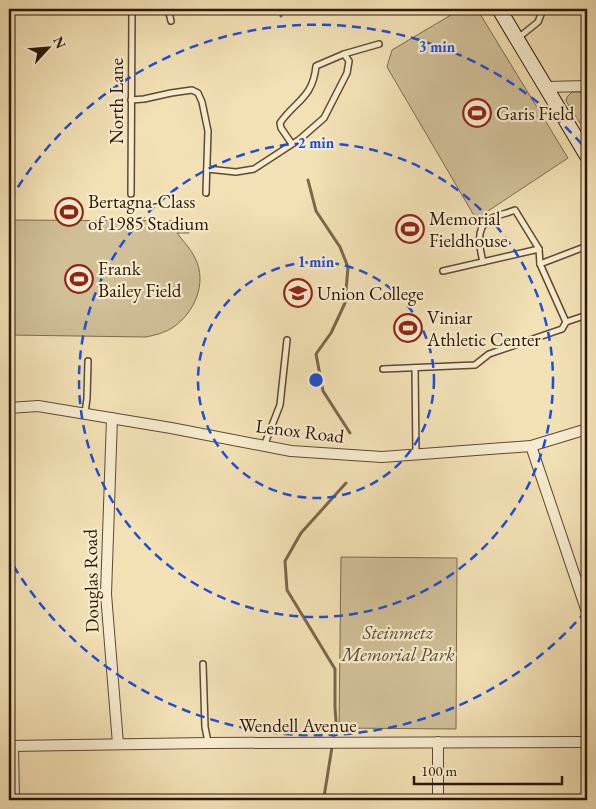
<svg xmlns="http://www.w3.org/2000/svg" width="596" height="809" font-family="'EB Garamond',serif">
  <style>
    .green { fill: #d0bf97; stroke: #7e6b4d }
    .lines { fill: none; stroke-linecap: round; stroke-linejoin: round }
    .stream { stroke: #7b6749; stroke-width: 3 }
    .lane-casing { stroke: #5e4a30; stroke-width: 8 }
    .street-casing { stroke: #5e4a30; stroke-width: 12 }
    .secondary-casing { stroke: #2c1703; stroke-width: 16 }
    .lane { stroke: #f7eccf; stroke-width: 5 }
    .street { stroke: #f7eccf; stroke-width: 10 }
    .secondary { stroke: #f7eccf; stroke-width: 14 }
    .ring { fill: none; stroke: #1d4ed8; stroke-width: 2.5; stroke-dasharray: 9 6 }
    .labels { text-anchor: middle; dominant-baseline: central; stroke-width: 4.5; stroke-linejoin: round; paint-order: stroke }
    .street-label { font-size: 19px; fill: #2c1703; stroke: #f7eccf }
    .poi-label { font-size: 19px; fill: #2c1703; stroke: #f7eccf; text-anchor: start }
    .park-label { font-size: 19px; font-style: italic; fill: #5d492f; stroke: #f7eccf }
    .centre { fill: #1d4ed8; stroke: #f7eccf; stroke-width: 2.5 }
    .ring-label { font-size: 15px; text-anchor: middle; font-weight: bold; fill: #1d4ed8; stroke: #f7eccf; stroke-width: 4.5; stroke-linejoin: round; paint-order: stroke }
  </style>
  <rect width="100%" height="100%" fill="#f2e1b5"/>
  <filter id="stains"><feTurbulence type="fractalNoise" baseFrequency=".004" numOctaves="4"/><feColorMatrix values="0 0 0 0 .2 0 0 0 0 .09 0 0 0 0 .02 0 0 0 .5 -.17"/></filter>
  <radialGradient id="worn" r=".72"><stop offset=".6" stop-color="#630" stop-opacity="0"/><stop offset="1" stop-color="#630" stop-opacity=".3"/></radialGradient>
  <g class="green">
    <path d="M461,9H477L568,158L476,219L387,67L392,50Z"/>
    <path d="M572,92H587V134L566,101L567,97Z"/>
    <path d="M9,220L189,221V233H177C183,241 191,249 195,258C208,283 194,314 172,328C164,333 155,335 146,337L9,335Z"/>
    <path d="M341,557L457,558L456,729L339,728Z"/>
  </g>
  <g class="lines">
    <g class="stream">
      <path d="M280,9L281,16"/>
      <path d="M308,180L316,211L340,247L348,267L345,303L331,333L316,354L323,391L350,433"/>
      <path d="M322,800L324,797L336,722L335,707V669L287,590L285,561L301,533L346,483"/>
    </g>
    <defs>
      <g id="lane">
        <path d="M168,9L171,21"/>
        <path d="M518,38L538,22L542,12L540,9"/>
        <path d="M344,54L379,44"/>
        <path d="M131,100L144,99L171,93L192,90L198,93L202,102L208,131L206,193"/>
        <path d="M207,169L236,172L254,169L300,139L324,118L347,73L349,61L344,54L316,66C313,98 295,101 280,123L281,128L292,144"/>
        <path d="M131,194L132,9"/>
        <path d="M483,262C480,249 475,230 488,220C494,216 508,213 515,210L539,249L540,264"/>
        <path d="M443,271L539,249"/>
        <path d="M566,322L587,315"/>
        <path d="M415,368L416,455"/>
        <path d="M383,369L475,365L489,354L562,329L566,322L540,264L587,246"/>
        <path d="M85,413L87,398L88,361"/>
        <path d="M264,446L280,405L287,340"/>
        <path d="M203,664L205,727L208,742"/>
      </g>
      <g id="street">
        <path d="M546,87L587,86"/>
        <path d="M9,408L38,406L171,428L291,451L382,457L531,446L587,429"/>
        <path d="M112,418L106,594L118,744"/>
        <path d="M531,446L587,612"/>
        <path d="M9,746L208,743L587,742"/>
        <path d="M13,746L14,800"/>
        <path d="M438,800V742"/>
      </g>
      <path id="secondary" d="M499,9L587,156"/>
    </defs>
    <use href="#lane" class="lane-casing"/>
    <use href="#street" class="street-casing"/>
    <use href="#secondary" class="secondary-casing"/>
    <use href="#lane" class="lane"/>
    <use href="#street" class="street"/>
    <use href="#secondary" class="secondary"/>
  </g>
  <g class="ring">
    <circle cx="316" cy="380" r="118"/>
    <circle cx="316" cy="380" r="237"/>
    <path d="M586 611A355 355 0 0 1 10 560M10 200A355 355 0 0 1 586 149"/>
  </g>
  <defs>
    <symbol id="stadium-ring" viewBox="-11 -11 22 22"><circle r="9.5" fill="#f7eccf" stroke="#8f2418" stroke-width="1.5"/><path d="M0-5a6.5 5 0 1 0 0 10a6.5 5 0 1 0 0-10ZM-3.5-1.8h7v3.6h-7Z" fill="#8f2418"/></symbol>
    <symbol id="university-ring" viewBox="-11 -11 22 22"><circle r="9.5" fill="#f7eccf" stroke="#8f2418" stroke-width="1.5"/><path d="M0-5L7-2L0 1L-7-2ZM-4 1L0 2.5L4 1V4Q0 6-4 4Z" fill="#8f2418"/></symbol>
  </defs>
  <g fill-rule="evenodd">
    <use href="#stadium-ring" x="461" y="97" width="32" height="32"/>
    <use href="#stadium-ring" x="53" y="196" width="32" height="32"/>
    <use href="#stadium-ring" x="394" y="213" width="32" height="32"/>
    <use href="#stadium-ring" x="63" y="263" width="32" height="32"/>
    <use href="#university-ring" x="282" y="277" width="32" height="32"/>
    <use href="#stadium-ring" x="392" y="312" width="32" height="32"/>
  </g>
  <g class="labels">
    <g class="street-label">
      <text transform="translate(116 101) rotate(-90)">North Lane</text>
      <text transform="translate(300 431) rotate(7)">Lenox Road</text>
      <text transform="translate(91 581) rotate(-91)">Douglas Road</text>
      <text x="298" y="725">Wendell Avenue</text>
    </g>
    <g class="poi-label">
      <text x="496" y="113">Garis Field</text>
      <text x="88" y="201">Bertagna-Class<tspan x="88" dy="22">of 1985 Stadium</tspan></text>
      <text x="429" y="218">Memorial<tspan x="429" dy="22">Fieldhouse</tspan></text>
      <text x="98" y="268">Frank<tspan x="98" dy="22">Bailey Field</tspan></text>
      <text x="317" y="293">Union College</text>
      <text x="427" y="317">Viniar<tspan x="427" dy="22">Athletic Center</tspan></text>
    </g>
    <g class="park-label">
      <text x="398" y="632">Steinmetz<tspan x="398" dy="22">Memorial Park</tspan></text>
    </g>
  </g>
  <circle cx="316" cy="380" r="8" class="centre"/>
  <g class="ring-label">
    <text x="437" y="52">3 min</text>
    <text x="316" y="148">2 min</text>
    <text x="316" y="267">1 min</text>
  </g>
  <rect width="596" height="809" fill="none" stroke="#f2e1b5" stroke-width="30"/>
  <rect x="10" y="10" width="576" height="789" fill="none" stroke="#2c1703" stroke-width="2.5"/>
  <rect x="15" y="15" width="566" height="779" fill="none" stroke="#2c1703"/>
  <g transform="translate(48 48) rotate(64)" stroke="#f7eccf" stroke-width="4" paint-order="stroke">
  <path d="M0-4L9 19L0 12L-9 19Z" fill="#2c1703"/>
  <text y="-8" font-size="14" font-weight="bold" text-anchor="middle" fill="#2c1703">N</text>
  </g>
  <path d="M414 776v8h148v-8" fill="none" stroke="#2c1703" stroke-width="2.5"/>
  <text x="421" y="776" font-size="15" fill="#2c1703" stroke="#f7eccf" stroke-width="4" paint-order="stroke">100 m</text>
  <rect width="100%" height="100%" filter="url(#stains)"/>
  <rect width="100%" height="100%" fill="url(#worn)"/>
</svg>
